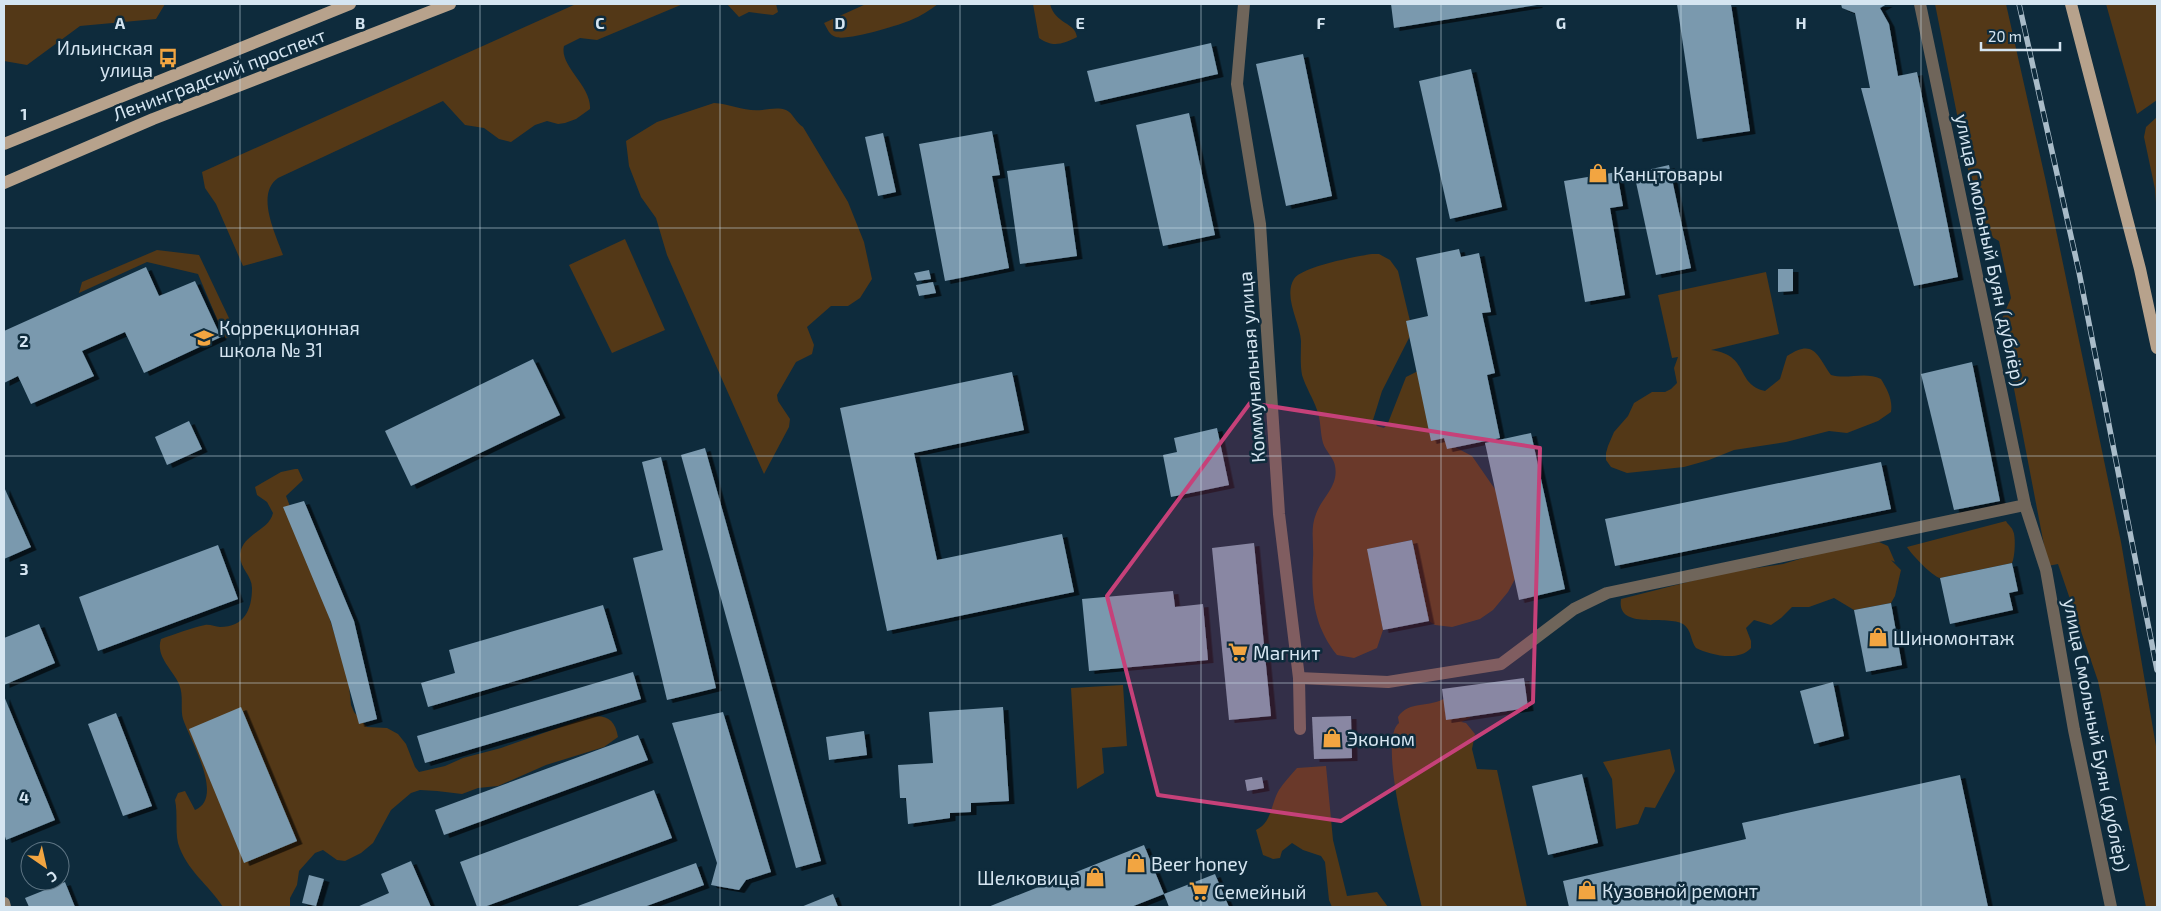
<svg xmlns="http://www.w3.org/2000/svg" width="2161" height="911" font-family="'Exo 2',sans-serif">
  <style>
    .green { fill: #533817 }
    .building { fill: #7a99ae; filter: url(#shadow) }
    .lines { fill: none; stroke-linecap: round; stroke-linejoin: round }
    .street { stroke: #6f655a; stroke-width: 12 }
    .secondary { stroke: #988876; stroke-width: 12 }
    .primary { stroke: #b7a28c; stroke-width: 12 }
    .rail-casing { stroke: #a8bbc8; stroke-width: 5.5 }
    .rail { stroke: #0e2b3c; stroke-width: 4; stroke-dasharray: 11; stroke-linecap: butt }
    .marked { fill: #c64179; fill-opacity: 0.2; stroke: #c64179; stroke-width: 4; stroke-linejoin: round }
    .grid { fill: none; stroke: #d5e5f1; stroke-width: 1; stroke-opacity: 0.55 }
    .labels { text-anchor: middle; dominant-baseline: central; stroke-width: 5; stroke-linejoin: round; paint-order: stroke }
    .poi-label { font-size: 19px; fill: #d5e5f1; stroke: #0e2b3c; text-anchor: start }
    .street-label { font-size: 19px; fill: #d5e5f1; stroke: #0e2b3c }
    .grid-label { font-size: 16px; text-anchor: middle; font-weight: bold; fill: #d5e5f1; stroke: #0e2b3c; stroke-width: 5; stroke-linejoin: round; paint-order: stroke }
  </style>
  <defs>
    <filter id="shadow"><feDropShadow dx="5.5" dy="3" stdDeviation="0" flood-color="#0009"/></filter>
  </defs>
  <rect width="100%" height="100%" fill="#0e2b3c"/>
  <g class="green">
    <path d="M4,4H165L156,19L80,26L27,65L4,61Z"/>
    <path d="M576,4H683L597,40L580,38L564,46C559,66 592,86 590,109L576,119L565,123L558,124L547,121L535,125L511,142L499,139L484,128L465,125L443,101L278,178C255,194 276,235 283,255L243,266L216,204L205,188L202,172Z"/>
    <path d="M727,4H776L778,12L773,15L749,12L739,17Z"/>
    <path d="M866,4H938C930,10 921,16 911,20C900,25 847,41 836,37C829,35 827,28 824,23Z"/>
    <path d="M1033,4H1050C1055,24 1075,22 1077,37C1063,44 1053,48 1039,38Z"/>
    <path d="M1935,4H2006L2046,182L2121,542L2157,752V907H2146L2098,681L2058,564L2048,566L2001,321L2011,298L1999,241L1980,230Z"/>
    <path d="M2106,4H2157V100L2137,114Z"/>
    <path d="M714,103C731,104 745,112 762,110C770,109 778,107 786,110C793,113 796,123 803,127L848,202L864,242L872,279L860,298L848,306H831L807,327L814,345L812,354L796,362L777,395L778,401L790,419L789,427L764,474L667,255L656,218L641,197L629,166L626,141L657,122Z"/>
    <path d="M2157,117V217L2155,189L2144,137L2146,127Z"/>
    <path d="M625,239L665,330L612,353L569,265Z"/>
    <path d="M157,250L199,255L237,335L225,338L198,274L147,262L79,293L82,282Z"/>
    <path d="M1372,254H1379L1390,260L1398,271L1410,321V336L1382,391L1373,420L1377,426L1384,428L1388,423L1406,377L1418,371L1422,375L1419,384L1424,389L1444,439L1449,444L1472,456L1499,495L1515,579L1508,592L1493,610L1480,619L1452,627L1435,625L1429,621L1412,540L1368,549L1383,630L1377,648L1354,658L1337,655C1313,625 1311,595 1313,558C1314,543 1310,529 1316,514C1322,497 1339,486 1335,466C1334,458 1326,452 1323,443C1320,432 1321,420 1317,410C1313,398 1306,388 1302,375C1300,364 1301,352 1301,341C1300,322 1283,297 1294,279C1301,267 1357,256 1372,254Z"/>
    <path d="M1766,272L1779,334L1711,350C1750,355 1735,384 1765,391L1780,379L1787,356C1814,338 1817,355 1831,375C1848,380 1864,371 1881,379C1887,389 1893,400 1891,412L1878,421L1847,433L1829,431L1786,442L1734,450L1709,460L1684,467L1627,473L1611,467L1606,460V453L1608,446L1614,432L1628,416L1634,403L1652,392H1665L1671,389L1677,383L1674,368L1678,357L1672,358L1658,295Z"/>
    <path d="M295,469H298L303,480L286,496L291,509L300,525L348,677L351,705L354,712L367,727L387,728L398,734L406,744L415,767L419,772L445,766L463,758L501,748L589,717C606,714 615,719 618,737L604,747L546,765L498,786L478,788L462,794L437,791L420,790L411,793L391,810L373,843L361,853L345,861L337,860L323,850L315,853L299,871L297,885L290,898V907H223C209,885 186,870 178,843C175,829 178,814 175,800L178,793L185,791L195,810C225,798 190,740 183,719C180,708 184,696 179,684C173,670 155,656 161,639C175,634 191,628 205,625C210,624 215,627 220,627C244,627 252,610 252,588C252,575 239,568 240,554C243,533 269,531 273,513L267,502L257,495L255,487L281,472Z"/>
    <path d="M2006,521C2008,525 2012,527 2013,531C2016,536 2015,558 2012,563L1940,578C1932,576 1912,555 1907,547Z"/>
    <path d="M1879,542L1888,546L1895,562L1891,560L1901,570L1895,596L1891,603L1854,610L1834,598L1809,607H1792L1781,618L1771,625L1754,620L1746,628L1751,641V648C1739,662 1710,655 1696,648C1690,640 1692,630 1683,624C1667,614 1616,631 1621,599L1723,573L1783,564L1823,552Z"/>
    <path d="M1123,685L1127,746L1102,748L1104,773L1077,789L1071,688Z"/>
    <path d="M1445,698L1469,712L1470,718L1461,722L1466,723L1475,734L1472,749L1477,769L1497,770L1527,907H1422C1415,877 1376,741 1399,723L1398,717C1409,700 1430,708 1445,698Z"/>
    <path d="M1670,749L1675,771L1655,808L1645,807L1638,824L1616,829L1612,779L1603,762Z"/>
    <path d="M1326,766L1333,840L1347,896L1377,892L1388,907H1332L1329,900L1325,862L1321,856L1303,850L1292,843L1282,851L1280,858L1273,859L1263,855L1256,830C1272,823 1271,803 1279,790C1284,782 1291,775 1297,768Z"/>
  </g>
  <g class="building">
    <path d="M1391,4H1537V5L1394,28Z"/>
    <path d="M1677,4H1731L1750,131L1697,139Z"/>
    <path d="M1841,4H1887L1880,8L1889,24L1898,76L1917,72L1958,277L1914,286L1861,88H1870L1855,13L1842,8Z"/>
    <path d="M1211,43L1218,74L1095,102L1087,71Z"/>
    <path d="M1303,54L1332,196L1286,206L1256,64Z"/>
    <path d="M1471,69L1502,207L1450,219L1419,81Z"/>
    <path d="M1189,113L1215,235L1163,246L1136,125Z"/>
    <path d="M992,131L1000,175L992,176L1009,268L945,281L919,144Z"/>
    <path d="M883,133L896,192L878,196L865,137Z"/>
    <path d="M1064,163L1077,256L1020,264L1007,171Z"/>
    <path d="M1669,165L1691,268L1656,275L1634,173Z"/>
    <path d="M1617,172L1623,206L1610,208L1625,295L1585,302L1564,181Z"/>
    <path d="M1459,249L1461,257L1479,253L1491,312L1482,313L1495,373L1487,375L1500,438L1447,449L1444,438L1431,441L1406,321L1428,316L1416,258Z"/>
    <path d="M146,267L159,296L195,281L221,337L144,373L125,332L82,351L94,376L31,404L18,376L4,383V331Z"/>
    <path d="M1778,269H1793V291L1778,292Z"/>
    <path d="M929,270L931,279L917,281L914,273Z"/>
    <path d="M933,282L936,293L919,296L916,285Z"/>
    <path d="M533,359L560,415L411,486L385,431Z"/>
    <path d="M1972,362L2000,501L1954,510L1921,374Z"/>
    <path d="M1012,372L1024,430L914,453L937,560L1062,534L1074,592L887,631L840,408Z"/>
    <path d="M189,421L202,449L167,465L155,437Z"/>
    <path d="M1217,428L1229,485L1171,497L1163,455L1177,452L1174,438Z"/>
    <path d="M1531,433L1565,589L1519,600L1485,443Z"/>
    <path d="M705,448L821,861L796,868L681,455Z"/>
    <path d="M661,457L716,688L667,700L633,558L663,550L642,462Z"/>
    <path d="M1881,462L1891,509L1615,566L1605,519Z"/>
    <path d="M4,487L31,547L4,559Z"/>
    <path d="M304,501L354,621L377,719L359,724L331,622L283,507Z"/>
    <path d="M1412,540L1429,621L1383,630L1367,549Z"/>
    <path d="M1254,543L1271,716L1229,720L1212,548Z"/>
    <path d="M218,545L238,599L98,651L79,597Z"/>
    <path d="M2012,563L2018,591L2009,593L2013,610L1950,624L1940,578Z"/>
    <path d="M1173,591L1175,607L1203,604L1208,660L1089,671L1082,599Z"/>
    <path d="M1891,603L1902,665L1866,672L1854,610Z"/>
    <path d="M603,605L617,651L428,707L421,683L455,673L449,650Z"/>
    <path d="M39,624L55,663L4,685V638Z"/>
    <path d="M633,672L641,699L425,763L417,736Z"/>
    <path d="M1524,678L1528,708L1446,720L1442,689Z"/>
    <path d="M1833,682L1844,736L1814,744L1800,691Z"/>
    <path d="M4,696L55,820L6,840L4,833Z"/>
    <path d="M241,707L297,841L244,863L189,729Z"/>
    <path d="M1003,707L1009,801L971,803V812L950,813V818L908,824L906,798H900L898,765L933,763L929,712Z"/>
    <path d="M723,712L771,872L746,880L739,890L711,885L717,863L672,723Z"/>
    <path d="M116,713L152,806L123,816L88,724Z"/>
    <path d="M1351,716L1352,758L1314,759L1312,717Z"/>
    <path d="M864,731L867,755L829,760L826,737Z"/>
    <path d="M638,735L648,760L444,835L435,810Z"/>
    <path d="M1582,774L1598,843L1548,855L1532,786Z"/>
    <path d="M1960,775L1988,907H1569L1563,881L1746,839L1742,823Z"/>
    <path d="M1262,777L1264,788L1247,791L1245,780Z"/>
    <path d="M654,790L672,838L484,907H477L460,862Z"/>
    <path d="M1144,845L1164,894L1215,874L1229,907H1169L1164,894L1131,907H988Z"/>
    <path d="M411,861L431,907H357L389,893L381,874Z"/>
    <path d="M696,863L704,885L644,907H575Z"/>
    <path d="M309,875L324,879L316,906L302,903Z"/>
    <path d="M65,882L75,907H29L25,898Z"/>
    <path d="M833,894L838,907H801Z"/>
  </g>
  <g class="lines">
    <g class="street">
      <path d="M1244,4L1237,84L1260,224L1279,514L1299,678L1300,729"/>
      <path d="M1920,4L2025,505L2046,570L2074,730L2111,907"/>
      <path d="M1299,678L1388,682L1501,664L1574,609L1607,593L2025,505"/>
    </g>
    <path class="secondary" d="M4,903L5,907"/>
    <g class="primary">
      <path d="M2071,4L2140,269L2157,348"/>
      <path d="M4,144L350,4"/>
      <path d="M4,183L153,119L450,4"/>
    </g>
    <defs>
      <path id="rail" d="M2019,4L2079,272L2157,670"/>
    </defs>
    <use href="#rail" class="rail-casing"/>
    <use href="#rail" class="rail"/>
  </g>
  <path class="marked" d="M1250,403L1540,448L1533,702L1341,821L1158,795L1107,596Z"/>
  <path class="grid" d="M240,4V907M480,4V907M720,4V907M960,4V907M1201,4V907M1441,4V907M1681,4V907M1921,4V907M4,228H2157M4,456H2157M4,683H2157"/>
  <defs>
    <symbol id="bus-bare" viewBox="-9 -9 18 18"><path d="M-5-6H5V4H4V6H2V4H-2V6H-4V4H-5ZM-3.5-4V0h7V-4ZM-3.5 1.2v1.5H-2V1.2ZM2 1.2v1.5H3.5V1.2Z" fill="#f2a541" stroke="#0e2b3c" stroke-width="2.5" paint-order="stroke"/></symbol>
    <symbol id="shop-bare" viewBox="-9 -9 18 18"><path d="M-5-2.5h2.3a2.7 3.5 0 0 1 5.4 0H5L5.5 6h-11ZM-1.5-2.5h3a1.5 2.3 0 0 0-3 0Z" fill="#f2a541" stroke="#0e2b3c" stroke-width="2.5" paint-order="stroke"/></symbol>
    <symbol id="school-bare" viewBox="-9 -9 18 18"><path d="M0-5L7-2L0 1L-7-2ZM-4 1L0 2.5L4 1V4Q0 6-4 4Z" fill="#f2a541" stroke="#0e2b3c" stroke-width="2.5" paint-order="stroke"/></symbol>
    <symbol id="supermarket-bare" viewBox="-9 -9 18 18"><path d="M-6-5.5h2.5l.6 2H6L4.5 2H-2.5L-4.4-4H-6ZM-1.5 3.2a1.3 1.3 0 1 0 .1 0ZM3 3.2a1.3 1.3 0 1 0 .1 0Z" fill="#f2a541" stroke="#0e2b3c" stroke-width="2.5" paint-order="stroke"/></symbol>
  </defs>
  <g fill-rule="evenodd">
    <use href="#bus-bare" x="154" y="44" width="28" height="28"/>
    <use href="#shop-bare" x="1584" y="159" width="28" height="28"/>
    <use href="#school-bare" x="190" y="324" width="28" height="28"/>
    <use href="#shop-bare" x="1864" y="623" width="28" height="28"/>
    <use href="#supermarket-bare" x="1224" y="638" width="28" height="28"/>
    <use href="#shop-bare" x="1318" y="724" width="28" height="28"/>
    <use href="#shop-bare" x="1122" y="849" width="28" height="28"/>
    <use href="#shop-bare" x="1081" y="863" width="28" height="28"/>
    <use href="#shop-bare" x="1573" y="876" width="28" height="28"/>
    <use href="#supermarket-bare" x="1185" y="877" width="28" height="28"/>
  </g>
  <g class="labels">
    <g class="poi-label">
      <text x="153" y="47" text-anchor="end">Ильинская<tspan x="153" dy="22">улица</tspan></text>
      <text x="1613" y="173">Канцтовары</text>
      <text x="219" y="327">Коррекционная<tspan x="219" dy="22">школа № 31</tspan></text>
      <text x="1893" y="637">Шиномонтаж</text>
      <text x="1253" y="652">Магнит</text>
      <text x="1347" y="738">Эконом</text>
      <text x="1151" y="863">Beer honey</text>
      <text x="1080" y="877" text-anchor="end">Шелковица</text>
      <text x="1602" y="890">Кузовной ремонт</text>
      <text x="1214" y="891">Семейный</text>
    </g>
    <g class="street-label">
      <text transform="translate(219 74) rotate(-21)">Ленинградский проспект</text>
      <text transform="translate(1991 250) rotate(78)">улица Смольный Буян (дублёр)</text>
      <text transform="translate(1251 367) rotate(-94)">Коммунальная улица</text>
      <text transform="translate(2097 735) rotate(79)">улица Смольный Буян (дублёр)</text>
    </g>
  </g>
  <g class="grid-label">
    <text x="120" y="29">A</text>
    <text x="360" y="29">B</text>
    <text x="600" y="29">C</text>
    <text x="840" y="29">D</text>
    <text x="1080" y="29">E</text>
    <text x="1321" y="29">F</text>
    <text x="1561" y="29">G</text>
    <text x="1801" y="29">H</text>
    <text x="24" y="120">1</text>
    <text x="24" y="347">2</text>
    <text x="24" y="575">3</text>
    <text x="24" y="803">4</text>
  </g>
  <rect width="2161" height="911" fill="none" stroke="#d5e5f1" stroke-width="10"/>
  <g transform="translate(45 866) rotate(146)"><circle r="24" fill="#0e2b3c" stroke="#5e7584"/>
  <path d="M0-4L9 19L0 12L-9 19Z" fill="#f2a541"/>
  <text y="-8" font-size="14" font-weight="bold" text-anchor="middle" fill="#d5e5f1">С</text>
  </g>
  <path d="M1981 42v8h79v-8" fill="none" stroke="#d5e5f1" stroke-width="2.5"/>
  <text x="1988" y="42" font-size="15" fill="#d5e5f1" stroke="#0e2b3c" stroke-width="4" paint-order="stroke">20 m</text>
</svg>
